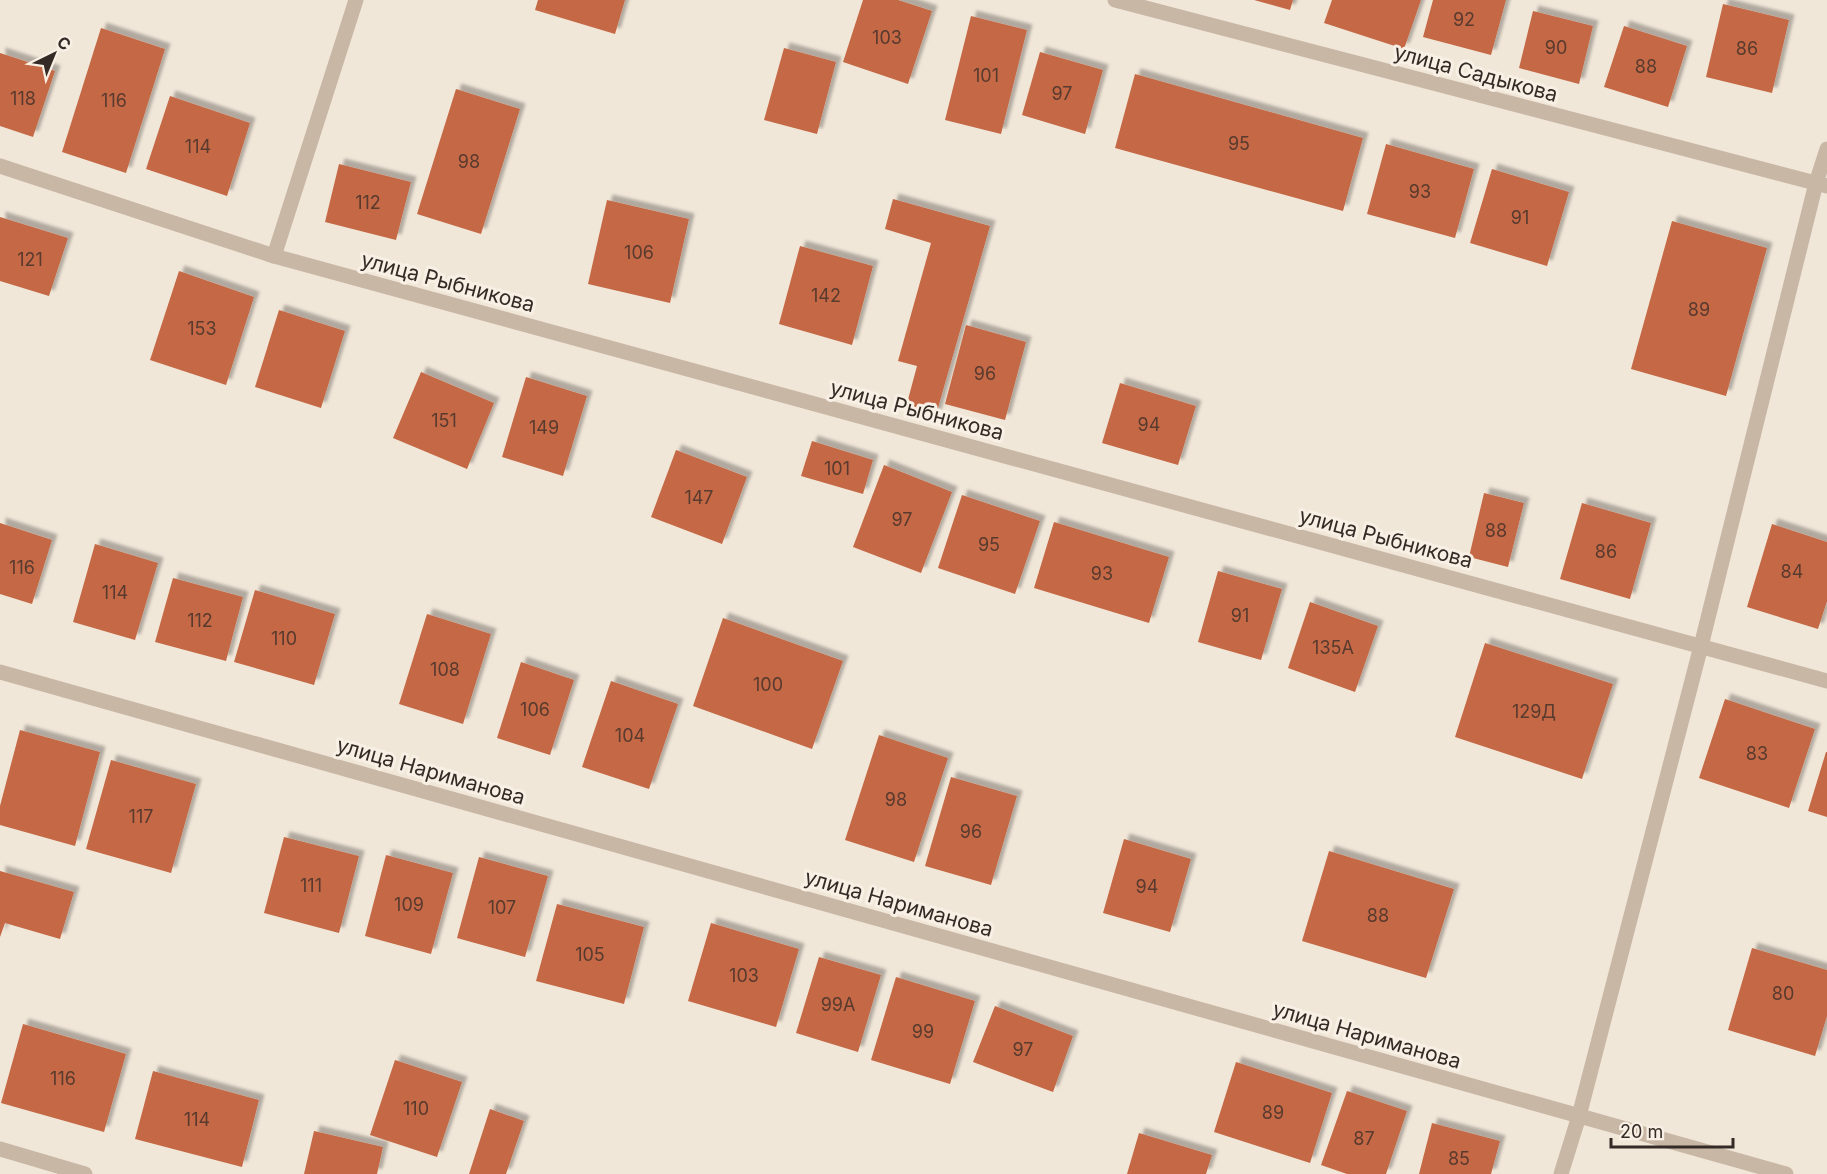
<svg xmlns="http://www.w3.org/2000/svg" width="1827" height="1174" font-family="Inter,sans-serif">
  <style>
    .building { fill: #c46844; filter: url(#shadow) }
    .lines { fill: none; stroke-linecap: round; stroke-linejoin: round }
    .minor { stroke: #c9b7a5; stroke-width: 15 }
    .labels { text-anchor: middle; dominant-baseline: central; stroke-width: 6; stroke-linejoin: round; paint-order: stroke }
    .number-label { font-size: 18px; fill: #593a2e }
    .street-label { font-size: 21px; fill: #352b26; stroke: #f9f0e5 }
  </style>
  <defs>
    <filter id="shadow"><feDropShadow dx="5.5" dy="-5.5" stdDeviation="1.5" flood-color="#0004"/></filter>
  </defs>
  <rect width="100%" height="100%" fill="#f1e7d9"/>
  <g class="building">
    <path d="M538,0H625L615,34L535,10Z"/>
    <path d="M863,0H898L932,11L908,84L843,62Z"/>
    <path d="M1254,0H1293L1290,10Z"/>
    <path d="M1332,0H1421L1404,49L1324,23Z"/>
    <path d="M1433,0H1506L1491,55L1423,37Z"/>
    <path d="M1723,4L1789,20L1772,93L1706,77Z"/>
    <path d="M1533,11L1593,26L1579,84L1519,68Z"/>
    <path d="M971,16L1027,30L1001,134L945,120Z"/>
    <path d="M1624,26L1687,46L1668,107L1604,87Z"/>
    <path d="M101,28L165,49L126,173L62,152Z"/>
    <path d="M784,48L836,62L817,134L764,120Z"/>
    <path d="M1040,52L1103,70L1085,134L1022,115Z"/>
    <path d="M0,53L55,71L33,137L0,126Z"/>
    <path d="M1135,74L1363,138L1343,211L1115,148Z"/>
    <path d="M456,89L520,109L481,234L417,214Z"/>
    <path d="M170,96L250,123L227,196L146,169Z"/>
    <path d="M1386,144L1474,169L1455,238L1367,214Z"/>
    <path d="M339,164L411,182L396,240L325,222Z"/>
    <path d="M1492,169L1569,192L1547,266L1470,243Z"/>
    <path d="M893,199L990,226L936,415L906,407L917,366L898,361L931,243L885,229Z"/>
    <path d="M607,200L689,219L670,303L588,284Z"/>
    <path d="M0,217L68,238L49,296L0,281Z"/>
    <path d="M1672,221L1767,248L1726,396L1631,369Z"/>
    <path d="M800,246L873,266L852,345L779,324Z"/>
    <path d="M179,271L254,297L226,385L150,360Z"/>
    <path d="M279,310L345,331L321,408L255,387Z"/>
    <path d="M966,325L1026,342L1005,420L945,404Z"/>
    <path d="M421,372L494,403L467,469L393,438Z"/>
    <path d="M526,377L587,396L563,476L502,457Z"/>
    <path d="M1120,383L1196,406L1178,465L1102,443Z"/>
    <path d="M812,441L873,460L863,494L801,476Z"/>
    <path d="M676,450L747,477L722,544L651,517Z"/>
    <path d="M884,465L952,492L921,573L853,547Z"/>
    <path d="M1484,493L1524,503L1508,567L1469,557Z"/>
    <path d="M962,495L1040,521L1015,594L938,568Z"/>
    <path d="M1582,503L1651,523L1630,599L1560,579Z"/>
    <path d="M1054,522L1169,557L1149,623L1034,588Z"/>
    <path d="M0,523L52,540L32,604L0,594Z"/>
    <path d="M1772,524L1827,542V601L1818,629L1747,607Z"/>
    <path d="M95,544L158,563L135,640L73,622Z"/>
    <path d="M1218,571L1282,589L1261,660L1198,642Z"/>
    <path d="M173,578L243,597L226,661L155,642Z"/>
    <path d="M255,590L335,614L314,685L234,662Z"/>
    <path d="M1310,602L1378,626L1355,692L1288,668Z"/>
    <path d="M427,614L491,634L463,724L399,704Z"/>
    <path d="M723,618L843,661L812,749L693,706Z"/>
    <path d="M1485,643L1613,684L1582,779L1455,737Z"/>
    <path d="M521,662L574,680L550,755L497,738Z"/>
    <path d="M611,681L678,704L649,789L582,767Z"/>
    <path d="M1725,699L1815,729L1789,808L1699,778Z"/>
    <path d="M20,730L100,752L75,846L0,825V806Z"/>
    <path d="M879,735L948,758L914,862L845,840Z"/>
    <path d="M1826,752H1827V817L1808,811Z"/>
    <path d="M111,760L196,784L171,873L86,849Z"/>
    <path d="M951,777L1017,796L991,885L925,866Z"/>
    <path d="M284,837L359,856L339,933L264,913Z"/>
    <path d="M1124,839L1191,859L1170,932L1103,913Z"/>
    <path d="M1329,851L1454,889L1426,978L1302,941Z"/>
    <path d="M386,855L453,873L431,954L365,936Z"/>
    <path d="M479,857L548,876L525,957L457,938Z"/>
    <path d="M0,871L74,892L60,939L5,923L0,937Z"/>
    <path d="M557,904L644,927L624,1004L536,981Z"/>
    <path d="M711,923L799,949L776,1027L688,1001Z"/>
    <path d="M1752,948L1827,970V1016L1815,1056L1728,1030Z"/>
    <path d="M819,957L881,975L858,1052L796,1033Z"/>
    <path d="M896,977L975,1001L950,1084L871,1060Z"/>
    <path d="M995,1006L1073,1036L1053,1092L973,1062Z"/>
    <path d="M23,1024L126,1054L104,1132L1,1103Z"/>
    <path d="M395,1060L462,1082L437,1157L370,1135Z"/>
    <path d="M1236,1062L1332,1093L1310,1163L1214,1132Z"/>
    <path d="M153,1071L259,1100L242,1167L135,1139Z"/>
    <path d="M1347,1091L1407,1111L1386,1174H1347L1321,1165Z"/>
    <path d="M490,1109L524,1121L506,1174H469Z"/>
    <path d="M1432,1123L1500,1141L1491,1174H1419Z"/>
    <path d="M314,1131L383,1147L377,1174H304Z"/>
    <path d="M1139,1133L1212,1155L1206,1174H1127Z"/>
  </g>
  <g class="lines">
    <g class="minor">
      <path d="M1115,0L1827,186"/>
      <path d="M0,166L274,256L1827,681"/>
      <path d="M274,256L356,0"/>
      <path d="M0,672L1786,1174"/>
      <path d="M0,1149L85,1174"/>
      <path d="M1561,1174L1579,1116L1701,646L1816,183L1827,149"/>
    </g>
  </g>
  <g class="labels">
    <g class="number-label">
      <text x="1464" y="19">92</text>
      <text x="887" y="37">103</text>
      <text x="1556" y="47">90</text>
      <text x="1747" y="48">86</text>
      <text x="1646" y="66">88</text>
      <text x="986" y="75">101</text>
      <text x="1062" y="93">97</text>
      <text x="23" y="98">118</text>
      <text x="114" y="100">116</text>
      <text x="1239" y="143">95</text>
      <text x="198" y="146">114</text>
      <text x="469" y="161">98</text>
      <text x="1420" y="191">93</text>
      <text x="368" y="202">112</text>
      <text x="1520" y="217">91</text>
      <text x="639" y="252">106</text>
      <text x="30" y="259">121</text>
      <text x="826" y="295">142</text>
      <text x="1699" y="309">89</text>
      <text x="202" y="328">153</text>
      <text x="985" y="373">96</text>
      <text x="444" y="420">151</text>
      <text x="1149" y="424">94</text>
      <text x="544" y="427">149</text>
      <text x="837" y="468">101</text>
      <text x="699" y="497">147</text>
      <text x="902" y="519">97</text>
      <text x="1496" y="530">88</text>
      <text x="989" y="544">95</text>
      <text x="1606" y="551">86</text>
      <text x="22" y="567">116</text>
      <text x="1792" y="571">84</text>
      <text x="1102" y="573">93</text>
      <text x="115" y="592">114</text>
      <text x="1240" y="615">91</text>
      <text x="200" y="620">112</text>
      <text x="284" y="638">110</text>
      <text x="1333" y="647">135А</text>
      <text x="445" y="669">108</text>
      <text x="768" y="684">100</text>
      <text x="535" y="709">106</text>
      <text x="1534" y="711">129Д</text>
      <text x="630" y="735">104</text>
      <text x="1757" y="753">83</text>
      <text x="896" y="799">98</text>
      <text x="141" y="816">117</text>
      <text x="971" y="831">96</text>
      <text x="311" y="885">111</text>
      <text x="1147" y="886">94</text>
      <text x="409" y="904">109</text>
      <text x="502" y="907">107</text>
      <text x="1378" y="915">88</text>
      <text x="590" y="954">105</text>
      <text x="744" y="975">103</text>
      <text x="1783" y="993">80</text>
      <text x="838" y="1004">99А</text>
      <text x="923" y="1031">99</text>
      <text x="1023" y="1049">97</text>
      <text x="63" y="1078">116</text>
      <text x="416" y="1108">110</text>
      <text x="1273" y="1112">89</text>
      <text x="197" y="1119">114</text>
      <text x="1364" y="1138">87</text>
      <text x="1459" y="1158">85</text>
    </g>
    <g class="street-label">
      <text transform="translate(1476 73) rotate(15)">улица Садыкова</text>
      <text transform="translate(448 282) rotate(15)">улица Рыбникова</text>
      <text transform="translate(917 410) rotate(15)">улица Рыбникова</text>
      <text transform="translate(1386 538) rotate(15)">улица Рыбникова</text>
      <text transform="translate(431 771) rotate(16)">улица Нариманова</text>
      <text transform="translate(899 903) rotate(16)">улица Нариманова</text>
      <text transform="translate(1367 1035) rotate(16)">улица Нариманова</text>
    </g>
  </g>
  <g transform="translate(54 54) rotate(43)" stroke="#f9f0e5" stroke-width="4.5" paint-order="stroke">
  <path d="M0-4.5L10 22L0 15L-10 22Z" fill="#352b26"/>
  <text y="-9" font-size="16" font-weight="bold" text-anchor="middle" fill="#352b26">С</text>
  </g>
  <path d="M1611 1138v9h122v-9" fill="none" stroke="#352b26" stroke-width="3"/>
  <text x="1620" y="1138" font-size="18" fill="#352b26" stroke="#f9f0e5" stroke-width="4.5" paint-order="stroke">20 m</text>
</svg>
